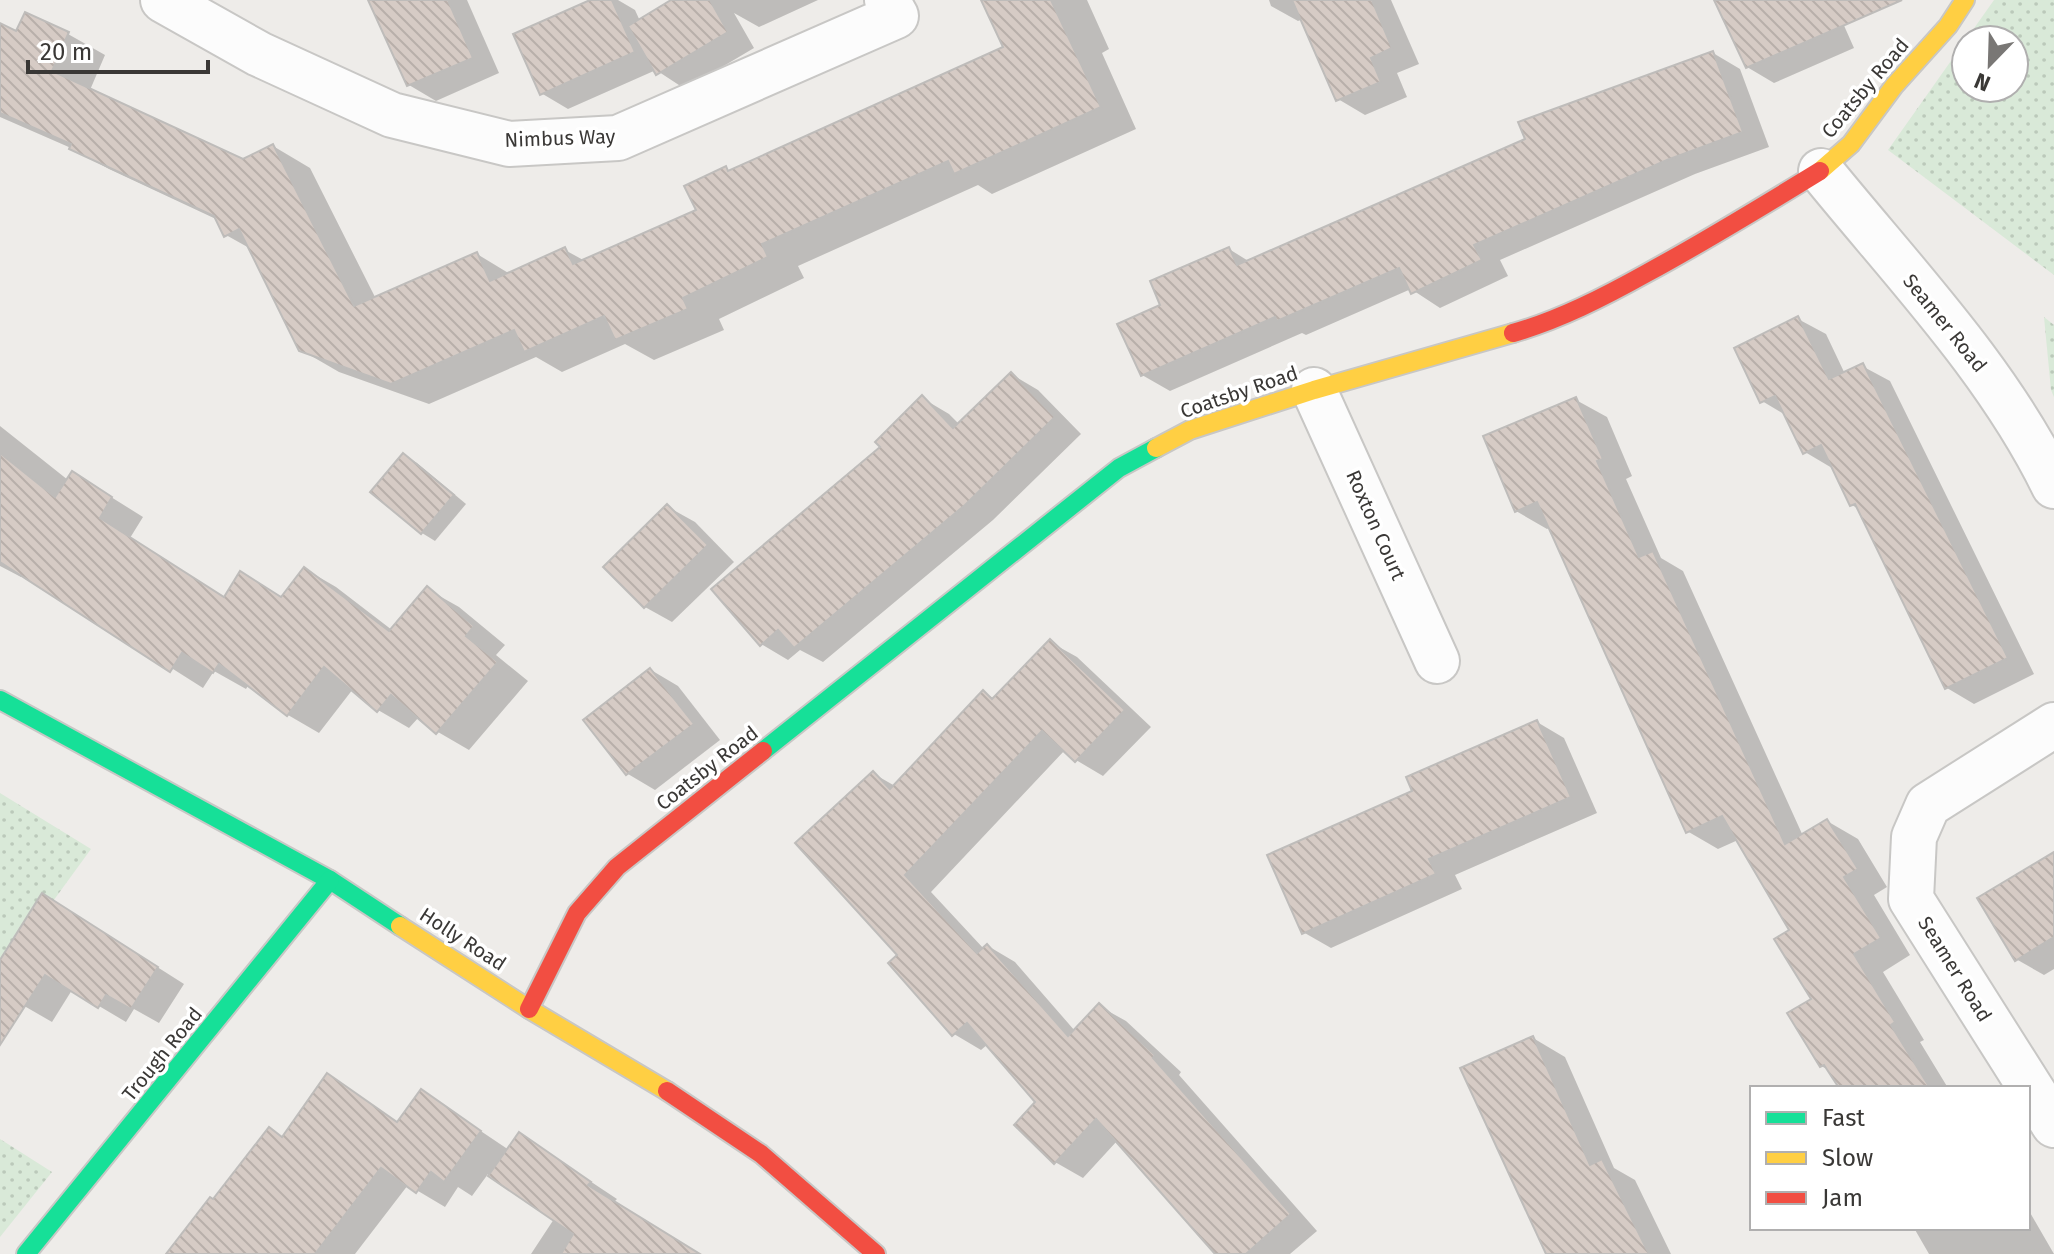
<svg xmlns="http://www.w3.org/2000/svg" width="2054" height="1254" font-family="'Fira Sans',sans-serif">
  <style>
    .grass { fill: url(#grass-dots); fill-rule: evenodd }
    .shadow { fill: #0003 }
    .building { fill: url(#building-back-hatch); stroke: #bebcba; stroke-width: 2 }
    .lines { fill: none; stroke-linecap: round; stroke-linejoin: round }
    .street-casing { stroke: #c8c7c5; stroke-width: 48 }
    .fast-casing { stroke: #c8c7c5; stroke-width: 22 }
    .slow-casing { stroke: #c8c7c5; stroke-width: 22 }
    .jam-casing { stroke: #c8c7c5; stroke-width: 22 }
    .street { stroke: #fcfcfc; stroke-width: 44 }
    .fast { stroke: #16e098; stroke-width: 18 }
    .slow { stroke: #ffcf43; stroke-width: 18 }
    .jam { stroke: #f24e42; stroke-width: 18 }
    .labels { text-anchor: middle; dominant-baseline: central; stroke-width: 7; stroke-linejoin: round; paint-order: stroke }
    .street-label { font-size: 20px; fill: #3a3836; stroke: #fff }
  </style>
  <defs>
    <pattern id="grass-dots" width="8" height="8" patternUnits="userSpaceOnUse" patternTransform="scale(2)"><rect width="8" height="8" fill="#d9e9d8"/><path d="M2 2h.1M6 6h.1" fill="none" stroke="#bbc9ba" stroke-width="1.8" stroke-linecap="round"/></pattern>
    <pattern id="building-back-hatch" width="6" height="6" patternUnits="userSpaceOnUse" patternTransform="scale(2)"><rect width="6" height="6" fill="#d6cbc5"/><path d="M-1 5l2 2M0 0l6 6M5-1l2 2" fill="none" stroke="#b8afaa"/></pattern>
  </defs>
  <rect width="100%" height="100%" fill="#eeece9"/>
  <g class="grass">
    <path d="M1994,0H2054V275L1888,150ZM2014,40V88H1966V40Z"/>
    <path d="M2044,317L2054,325V397L2051,390Z"/>
    <path d="M0,793L91,849L0,974Z"/>
    <path d="M0,1139L52,1172L0,1237Z"/>
  </g>
  <g class="shadow">
    <path d="M370,0H467L499,73L436,101L409,85Z"/>
    <path d="M595,0H618L635,10L640,21L675,0H818L759,27L734,13L754,48L685,89L656,70L568,109L541,93Z"/>
    <path d="M983,0H1087L1109,49L1102,53L1136,129L992,194L978,185L798,266L804,278L719,319L724,330L654,360L625,344L562,372L536,357L429,404L339,372L301,350L251,249L226,235L218,220L109,169L71,148L0,117V25L17,33L26,15L68,34L105,55L90,90L243,161L273,146L310,168L376,299L477,254L510,274L565,250L585,261L698,211L726,169L731,172L1005,48Z"/>
    <path d="M1269,0H1391L1419,64L1397,73L1407,97L1365,115L1338,99L1303,19L1298,21L1271,6Z"/>
    <path d="M1716,0H1900L1842,21L1854,48L1774,83L1747,67Z"/>
    <path d="M1713,53L1740,69L1769,147L1695,174L1500,260L1508,276L1440,308L1411,289L1306,335L1302,333L1170,391L1142,375L1163,306L1229,249L1250,262L1528,140Z"/>
    <path d="M1798,319L1826,334L1845,374L1862,366L1890,381L2034,674L1974,704L1947,688L1860,510L1852,505L1832,468L1805,452L1787,416L1762,401Z"/>
    <path d="M1011,374L1038,390L1081,434L993,520L823,662L800,650L788,660L761,644L883,447L922,398L949,414L959,424Z"/>
    <path d="M1576,400L1607,417L1632,476L1626,479L1661,558L1683,571L1803,836L1827,821L1858,839L1887,887L1874,895L1910,955L1883,972L1924,1040L1920,1042L1948,1088H1841L1831,1071L1821,1066L1813,1000L1792,930L1738,840L1718,849L1687,831L1551,527L1547,529L1516,511Z"/>
    <path d="M0,426L68,480L103,492L143,517L130,538L225,598H283L305,569L336,587L392,630L427,589L459,607L505,645L496,655L528,681L469,750L438,732L419,717L409,728L378,710L353,689L319,733L288,715L249,684L246,689L214,671L203,688L23,574L21,577L0,566Z"/>
    <path d="M403,455L417,463L466,504L435,541L422,533Z"/>
    <path d="M668,507L695,522L734,562L672,622L645,607Z"/>
    <path d="M1050,642L1077,657L1151,727L1103,776L1076,760L1065,750L931,892L984,949L988,946L1015,962L1075,1031L1099,1006L1126,1021L1181,1072L1179,1075L1317,1231L1290,1254H1217L1117,1141L1083,1178L1055,1162L1038,1102L988,1044L981,1050L954,1034L900,955L874,774L895,786L984,693L995,699Z"/>
    <path d="M651,670L678,686L720,740L655,790L628,774L586,720Z"/>
    <path d="M1537,722L1564,738L1597,813L1455,875L1462,889L1331,948L1303,932L1414,792Z"/>
    <path d="M2054,855V969L2044,975L2016,959Z"/>
    <path d="M69,911L184,984L159,1023L134,1009L126,1022L72,990L52,1022L0,992V963Z"/>
    <path d="M1533,1038L1565,1057L1614,1168L1635,1180L1671,1254H1548Z"/>
    <path d="M328,1076L399,1123L421,1091L509,1150L519,1134L617,1199L614,1202L698,1254H531L554,1219L488,1174L472,1196L458,1187L445,1207L408,1185L355,1254H168L214,1201L270,1129L283,1138Z"/>
    <path d="M2028,1209L2054,1254H1929L1914,1228H2028Z"/>
  </g>
  <g class="building">
    <path d="M368,0H448L473,58L407,86Z"/>
    <path d="M590,0H612L635,52L540,95L513,34Z"/>
    <path d="M671,0H710L728,32L656,75L628,26Z"/>
    <path d="M981,0H1051L1101,107L954,174L948,161L762,244L768,257L683,298L688,309L615,340L604,316L524,352L514,330L391,384L299,351L239,229L224,237L214,216L69,149L71,144L0,113V23L16,31L25,12L69,32L52,71L243,159L273,144L354,306L477,252L490,281L565,247L573,264L696,210L684,186L726,166L728,171L1003,47Z"/>
    <path d="M1292,0H1372L1392,48L1371,58L1381,82L1336,101Z"/>
    <path d="M1714,0H1902L1746,68Z"/>
    <path d="M1713,51L1743,132L1667,160L1474,245L1482,260L1411,294L1399,268L1277,321L1275,317L1141,376L1117,324L1160,305L1150,281L1229,247L1237,265L1525,139L1518,122Z"/>
    <path d="M1798,316L1829,379L1863,363L2008,658L1945,689L1855,504L1850,506L1821,445L1803,454L1775,396L1760,403L1734,348Z"/>
    <path d="M1011,372L1055,417L965,505L794,648L778,630L760,646L711,589L880,447L875,442L922,395L953,428Z"/>
    <path d="M1576,397L1603,459L1597,461L1639,557L1653,551L1785,844L1827,819L1858,869L1844,877L1881,938L1854,954L1895,1022L1891,1025L1930,1088H1839L1824,1065L1820,1067L1787,1013L1811,999L1774,939L1789,930L1722,816L1686,833L1537,502L1515,512L1483,436Z"/>
    <path d="M0,453L55,497L72,471L112,497L100,518L224,597L240,571L281,597L304,567L389,631L427,586L474,626L466,636L498,662L436,734L391,695L377,712L324,667L287,716L219,664L213,673L182,653L170,672L0,562Z"/>
    <path d="M403,453L454,495L421,534L370,492Z"/>
    <path d="M667,504L708,545L644,608L603,567Z"/>
    <path d="M1050,639L1125,710L1075,762L1042,731L905,875L977,953L987,944L1068,1036L1099,1003L1155,1055L1153,1058L1291,1214L1246,1254H1215L1096,1119L1054,1164L1014,1125L1035,1102L967,1023L952,1036L888,963L897,955L795,843L873,771L890,789L983,690L992,699Z"/>
    <path d="M650,668L694,724L626,775L583,720Z"/>
    <path d="M1537,720L1571,797L1429,859L1436,874L1302,934L1267,855L1412,791L1406,777Z"/>
    <path d="M2054,852V937L2015,961L1977,898Z"/>
    <path d="M42,893L158,967L131,1009L106,995L98,1008L45,975L0,1045V960Z"/>
    <path d="M1533,1036L1590,1165L1602,1159L1649,1254H1546L1460,1068Z"/>
    <path d="M327,1073L397,1122L421,1089L481,1131L444,1182L431,1172L416,1193L381,1168L315,1254H166L210,1197L213,1199L269,1127L282,1137Z"/>
    <path d="M519,1132L591,1182L588,1185L700,1254H561L573,1234L488,1176Z"/>
  </g>
  <g class="lines">
    <defs>
      <g id="street">
        <path d="M163,0L259,54L392,115L509,144L618,138L896,16L887,0"/>
        <path d="M1821,171C1903,272 1997,369 2054,486"/>
        <path d="M1314,390L1437,661"/>
        <path d="M2054,725L1928,805L1914,837L1911,899L2054,1125"/>
      </g>
      <g id="fast">
        <path d="M0,700L330,880L400,926"/>
        <path d="M763,751L1119,468L1156,448"/>
        <path d="M26,1254L330,880"/>
      </g>
      <g id="slow">
        <path d="M1820,171L1851,144L1894,86L1948,26L1965,0"/>
        <path d="M1156,448L1190,430L1314,390L1513,333"/>
        <path d="M400,926L529,1009L667,1091"/>
      </g>
      <g id="jam">
        <path d="M1513,333C1559,320 1604,297 1647,273C1706,241 1763,206 1820,171"/>
        <path d="M529,1009L577,913L617,867L763,751"/>
        <path d="M667,1091L761,1154L876,1254"/>
      </g>
    </defs>
    <use href="#street" class="street-casing"/>
    <use href="#fast" class="fast-casing"/>
    <use href="#slow" class="slow-casing"/>
    <use href="#jam" class="jam-casing"/>
    <use href="#street" class="street"/>
    <use href="#fast" class="fast"/>
    <use href="#slow" class="slow"/>
    <use href="#jam" class="jam"/>
  </g>
  <g class="labels">
    <g class="street-label">
      <text transform="translate(1865 88) rotate(-50)">Coatsby Road</text>
      <text transform="translate(560 138) rotate(-2)">Nimbus Way</text>
      <text transform="translate(1945 323) rotate(51)">Seamer Road</text>
      <text transform="translate(1239 392) rotate(-19)">Coatsby Road</text>
      <text transform="translate(1376 525) rotate(66)">Roxton Court</text>
      <text transform="translate(707 768) rotate(-38)">Coatsby Road</text>
      <text transform="translate(463 939) rotate(33)">Holly Road</text>
      <text transform="translate(1955 969) rotate(58)">Seamer Road</text>
      <text transform="translate(162 1054) rotate(-51)">Trough Road</text>
    </g>
  </g>
  <rect x="1750" y="1086" width="280" height="144" fill="#ffffff" stroke="#b0afaf" stroke-width="2"/>
  <rect x="1766" y="1112" width="40" height="12" fill="#16e098" stroke="#b0afaf" stroke-width="2"/>
  <text x="1822" y="1126" font-size="24" fill="#3a3836">Fast</text>
  <rect x="1766" y="1152" width="40" height="12" fill="#ffcf43" stroke="#b0afaf" stroke-width="2"/>
  <text x="1822" y="1166" font-size="24" fill="#3a3836">Slow</text>
  <rect x="1766" y="1192" width="40" height="12" fill="#f24e42" stroke="#b0afaf" stroke-width="2"/>
  <text x="1822" y="1206" font-size="24" fill="#3a3836">Jam</text>
  <g transform="translate(1990 64) rotate(203)"><circle r="38" fill="#ffffff" stroke="#b0afaf" stroke-width="2"/>
  <path d="M0-6L14 30L0 20L-14 30Z" fill="#797775"/>
  <text y="-12" font-size="22" font-weight="bold" text-anchor="middle" fill="#3a3836">N</text>
  </g>
  <path d="M28 60v12h180v-12" fill="none" stroke="#3a3836" stroke-width="4"/>
  <text x="40" y="60" font-size="24" fill="#3a3836" stroke="#ffffff" stroke-width="6" paint-order="stroke">20 m</text>
</svg>
